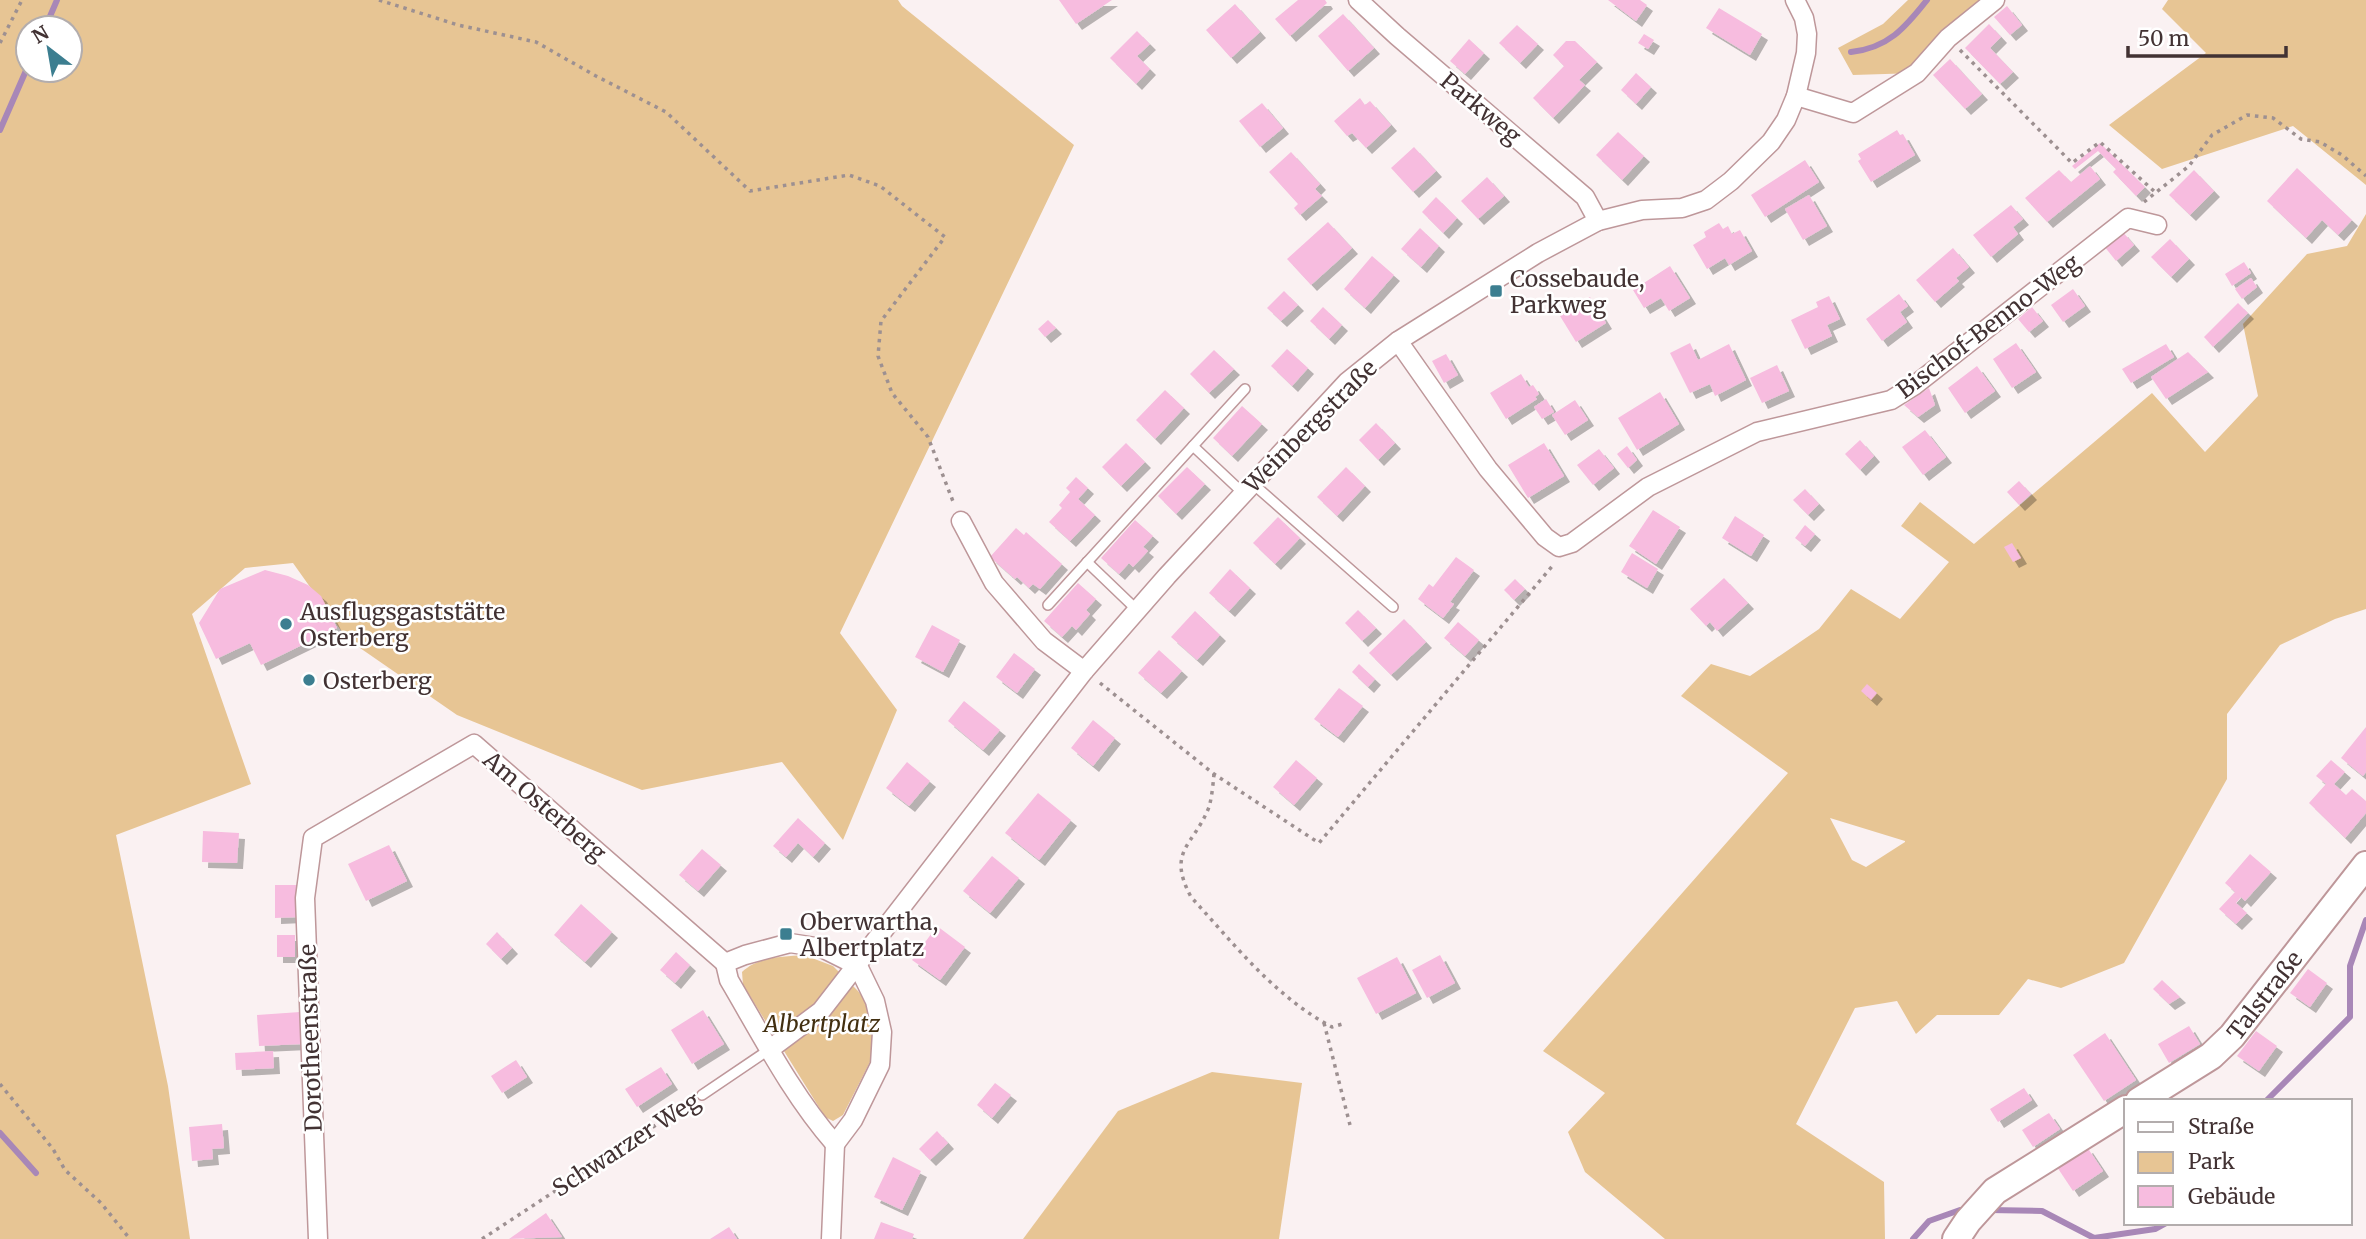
<svg xmlns="http://www.w3.org/2000/svg" width="2366" height="1239" font-family="Merriweather,serif">
  <style>
    .green { fill: #e7c594; fill-rule: evenodd }
    .lines { fill: none; stroke-linecap: round; stroke-linejoin: round }
    .stream { stroke: #a887b7; stroke-width: 6 }
    .building { fill: #f7bcdf; filter: url(#shadow) }
    .lane-casing { stroke: #be979a; stroke-width: 12 }
    .street-casing { stroke: #be979a; stroke-width: 21 }
    .secondary-casing { stroke: #be979a; stroke-width: 30 }
    .path { stroke: #9d9091; stroke-width: 3.5; stroke-dasharray: 3.5 5; stroke-linecap: butt }
    .lane { stroke: #fff; stroke-width: 9 }
    .street { stroke: #fff; stroke-width: 18 }
    .secondary { stroke: #fff; stroke-width: 26 }
    .poi-dot { fill: #3c7e90; stroke: #fff; stroke-width: 2.5 }
    .labels { text-anchor: middle; dominant-baseline: central; stroke-width: 5; stroke-linejoin: round; paint-order: stroke }
    .street-label { font-size: 23px; fill: #423233; stroke: #fff }
    .poi-label { font-size: 23px; fill: #423233; stroke: #fff; text-anchor: start }
    .park-label { font-size: 23px; font-style: italic; fill: #422f10; stroke: #fff }
  </style>
  <defs>
    <filter id="shadow"><feDropShadow dx="6" dy="6" stdDeviation="0" flood-color="#0004"/></filter>
  </defs>
  <rect width="100%" height="100%" fill="#faf1f2"/>
  <g class="green">
    <path d="M0,0H898L902,6L1074,145L840,633L897,710L843,840L782,762L642,790L457,715L347,639L293,563L245,568L192,614L251,784L116,835L168,1086L190,1239H0ZM28,28H70V70H28Z"/>
    <path d="M1908,0H1996L1917,73L1853,75L1838,48L1883,24Z"/>
    <path d="M2168,0H2366V185L2293,126L2162,169L2109,125L2206,53L2162,9Z"/>
    <path d="M2366,214V609L2335,619L2280,645L2227,714V779L2124,963L2061,988L2028,979L1999,1015H1937L1916,1034L1897,1001L1855,1008L1796,1124L1884,1182L1885,1239H1665L1585,1172L1568,1132L1605,1093L1543,1051L1788,773L1681,696L1711,664L1750,676L1819,629L1851,589L1900,619L1949,562L1901,526L1920,502L1974,544L2152,393L2205,452L2258,396L2243,324L2307,254L2347,246ZM1830,818L1905,841V842L1866,867L1852,860Z"/>
    <path d="M804,955L833,966L858,991L864,999L875,1033L871,1060L843,1115L833,1121L825,1117L743,985L742,972C759,956 783,957 804,955Z"/>
    <path d="M1212,1072L1302,1083L1279,1239H1023L1118,1111Z"/>
  </g>
  <g class="lines">
    <g class="stream">
      <path d="M45,28L57,0"/>
      <path d="M1851,52C1888,48 1905,28 1927,0"/>
      <path d="M0,130L28,66"/>
      <path d="M2266,1101L2350,1017V966L2366,920"/>
      <path d="M0,1133L36,1173"/>
      <path d="M1989,1210L2042,1211L2094,1238L2155,1229L2166,1223"/>
      <path d="M1913,1239L1929,1221L1960,1210H1967"/>
    </g>
  </g>
  <g class="building">
    <path d="M1059,0H1112L1076,24Z"/>
    <path d="M1298,0H1325L1327,3L1290,36L1275,19Z"/>
    <path d="M1608,0H1640L1647,5L1636,21Z"/>
    <path d="M1235,4L1260,32L1231,58L1206,30Z"/>
    <path d="M2007,6L2022,25L2010,35L1994,17Z"/>
    <path d="M1719,8L1762,34L1750,55L1706,28Z"/>
    <path d="M1343,14L1374,48L1348,71L1318,36Z"/>
    <path d="M1989,24L2001,37L1990,48L2013,72L2000,84L1965,48Z"/>
    <path d="M1517,25L1538,44L1520,63L1499,43Z"/>
    <path d="M1137,31L1150,44L1137,56L1150,69L1136,84L1110,58Z"/>
    <path d="M1644,34L1654,40L1648,49L1638,43Z"/>
    <path d="M1469,39L1484,53L1465,74L1450,61Z"/>
    <path d="M1566,41H1575L1597,62L1579,80L1585,85L1553,118L1533,98L1564,66L1553,55Z"/>
    <path d="M1950,59L1982,94L1965,109L1933,75Z"/>
    <path d="M1636,73L1651,87L1636,104L1621,90Z"/>
    <path d="M1360,98L1365,105L1370,101L1391,125L1366,148L1352,133L1347,136L1334,121Z"/>
    <path d="M1262,103L1283,128L1260,147L1239,121Z"/>
    <path d="M1897,130L1900,135L1903,134L1915,155L1871,182L1858,161L1861,159L1858,154Z"/>
    <path d="M1618,132L1644,156L1622,180L1596,155Z"/>
    <path d="M2100,143L2145,187L2136,196L2113,172L2116,169L2098,151L2075,169L2072,166Z"/>
    <path d="M1414,147L1436,171L1413,192L1391,168Z"/>
    <path d="M1291,152L1320,184L1315,189L1322,196L1300,215L1294,208L1298,204L1269,172Z"/>
    <path d="M1805,160L1819,182L1765,217L1751,195Z"/>
    <path d="M2090,166L2100,179L2047,222L2025,198L2059,170L2071,182Z"/>
    <path d="M2297,168L2352,220L2338,235L2322,220L2306,238L2267,201Z"/>
    <path d="M2194,170L2214,191L2190,215L2169,195Z"/>
    <path d="M1487,177L1504,196L1478,219L1461,201Z"/>
    <path d="M1809,195L1827,226L1803,240L1785,209Z"/>
    <path d="M1436,197L1457,218L1443,233L1422,212Z"/>
    <path d="M2011,205L2023,219L2013,227L2018,234L1991,257L1973,235Z"/>
    <path d="M1328,222L1352,248L1311,285L1287,259Z"/>
    <path d="M1719,223L1723,229L1728,226L1732,234L1740,230L1752,251L1729,265L1725,258L1707,269L1693,245L1706,237L1704,232Z"/>
    <path d="M1420,228L1439,246L1421,267L1401,249Z"/>
    <path d="M2122,231L2134,245L2116,261L2104,246Z"/>
    <path d="M2170,239L2189,259L2171,277L2151,257Z"/>
    <path d="M1953,248L1969,267L1956,278L1959,281L1935,302L1916,280Z"/>
    <path d="M1372,256L1394,275L1365,308L1344,289Z"/>
    <path d="M2244,262L2251,273L2232,286L2225,274Z"/>
    <path d="M1670,266L1690,298L1669,311L1661,298L1644,308L1633,290Z"/>
    <path d="M2251,278L2257,287L2242,299L2235,289Z"/>
    <path d="M2073,289L2085,306L2063,322L2051,305Z"/>
    <path d="M1284,291L1298,305L1281,321L1267,308Z"/>
    <path d="M1899,294L1908,306L1900,312L1907,322L1882,341L1866,319Z"/>
    <path d="M1829,296L1840,319L1827,325L1832,336L1805,349L1791,320L1818,307L1816,302Z"/>
    <path d="M1590,297L1606,323L1576,342L1560,316Z"/>
    <path d="M2238,303L2248,313L2213,347L2204,337Z"/>
    <path d="M1323,307L1342,325L1329,339L1310,321Z"/>
    <path d="M2032,307L2043,321L2029,332L2018,319Z"/>
    <path d="M1048,320L1056,328L1045,337L1038,329Z"/>
    <path d="M1690,343L1698,360L1729,344L1746,380L1715,396L1710,384L1690,393L1670,353Z"/>
    <path d="M2016,343L2036,372L2012,388L1993,359Z"/>
    <path d="M2166,344L2174,357L2131,383L2122,369Z"/>
    <path d="M1287,349L1308,368L1292,386L1271,366Z"/>
    <path d="M1214,350L1234,369L1209,393L1190,374Z"/>
    <path d="M2188,352L2208,372L2166,399L2151,377Z"/>
    <path d="M1446,354L1458,375L1444,383L1432,361Z"/>
    <path d="M1777,365L1789,391L1762,403L1750,378Z"/>
    <path d="M1977,366L1995,391L1965,413L1948,388Z"/>
    <path d="M1521,374L1529,387L1533,385L1539,394L1535,397L1537,399L1506,419L1490,393Z"/>
    <path d="M1929,388L1935,405L1918,417L1904,405Z"/>
    <path d="M1165,390L1184,408L1155,439L1136,420Z"/>
    <path d="M1660,392L1679,424L1637,450L1618,418Z"/>
    <path d="M1546,399L1554,412L1542,419L1534,407Z"/>
    <path d="M1575,400L1588,420L1565,435L1552,415Z"/>
    <path d="M1242,406L1262,424L1232,456L1213,438Z"/>
    <path d="M1376,423L1395,443L1378,460L1359,440Z"/>
    <path d="M1925,430L1946,457L1923,475L1902,447Z"/>
    <path d="M1860,440L1874,456L1860,470L1845,454Z"/>
    <path d="M1126,443L1145,462L1121,486L1102,467Z"/>
    <path d="M1544,443L1564,476L1528,498L1508,465Z"/>
    <path d="M1627,446L1637,460L1628,468L1617,454Z"/>
    <path d="M1599,449L1614,468L1593,485L1577,465Z"/>
    <path d="M1187,467L1205,484L1176,514L1158,496Z"/>
    <path d="M1346,467L1365,486L1337,516L1317,497Z"/>
    <path d="M1076,477L1088,488L1078,499L1095,515L1070,541L1049,522L1062,508L1059,505L1070,492L1066,488Z"/>
    <path d="M2019,481L2031,494L2019,505L2007,492Z"/>
    <path d="M1805,489L1819,504L1808,515L1793,500Z"/>
    <path d="M1653,510L1680,527L1656,564L1629,546Z"/>
    <path d="M1735,516L1764,535L1751,556L1722,538Z"/>
    <path d="M1278,517L1300,538L1275,564L1253,543Z"/>
    <path d="M1135,520L1153,536L1143,547L1148,551L1133,567L1129,563L1119,574L1101,558Z"/>
    <path d="M1805,525L1815,534L1805,546L1795,538Z"/>
    <path d="M1016,528L1024,535L1026,532L1062,564L1040,589L1033,584L1029,588L1017,577L1015,579L990,557Z"/>
    <path d="M2012,543L2021,558L2013,562L2004,547Z"/>
    <path d="M1632,553L1658,569L1647,588L1621,572Z"/>
    <path d="M1456,557L1474,570L1450,602L1454,604L1443,618L1418,599L1429,584L1433,587Z"/>
    <path d="M1230,569L1250,588L1229,611L1209,593Z"/>
    <path d="M265,570L288,576L308,585L321,596L337,628L261,665L250,643L216,659L199,623L220,589Z"/>
    <path d="M1724,578L1748,603L1717,631L1710,622L1706,626L1690,609Z"/>
    <path d="M1515,579L1525,589L1514,600L1504,590Z"/>
    <path d="M1078,583L1096,599L1086,610L1090,614L1076,630L1072,626L1062,637L1044,621Z"/>
    <path d="M1358,610L1376,628L1362,641L1345,623Z"/>
    <path d="M1195,611L1220,635L1197,660L1171,637Z"/>
    <path d="M1404,619L1426,642L1391,675L1369,653Z"/>
    <path d="M1458,622L1479,640L1465,656L1444,638Z"/>
    <path d="M932,625L960,640L943,672L915,657Z"/>
    <path d="M1159,650L1182,671L1161,693L1138,673Z"/>
    <path d="M1014,653L1035,669L1017,693L996,677Z"/>
    <path d="M1359,664L1375,679L1368,687L1352,672Z"/>
    <path d="M1867,684L1877,693L1871,700L1861,691Z"/>
    <path d="M1339,688L1363,706L1338,737L1314,719Z"/>
    <path d="M964,701L1000,730L983,750L948,721Z"/>
    <path d="M1093,720L1115,738L1093,766L1071,748Z"/>
    <path d="M2366,727V772L2363,776L2341,758Z"/>
    <path d="M1296,760L1317,778L1294,805L1273,787Z"/>
    <path d="M2331,760L2345,772L2334,784L2346,795L2352,789L2366,801V813L2345,838L2309,803L2326,784L2316,776Z"/>
    <path d="M907,762L930,781L909,806L886,788Z"/>
    <path d="M1038,793L1071,820L1039,860L1005,833Z"/>
    <path d="M798,818L825,843L813,857L798,843L786,857L773,846Z"/>
    <path d="M203,831L239,833L237,863L202,862Z"/>
    <path d="M389,845L407,881L366,901L348,864Z"/>
    <path d="M702,849L721,865L698,891L679,875Z"/>
    <path d="M2250,854L2271,872L2245,901L2241,897L2236,903L2247,913L2236,924L2219,909L2235,892L2225,883Z"/>
    <path d="M992,856L1019,878L990,913L963,891Z"/>
    <path d="M275,885H297L298,917L275,918Z"/>
    <path d="M581,904L612,932L585,962L554,935Z"/>
    <path d="M937,926L965,947L940,980L912,960Z"/>
    <path d="M497,932L512,948L501,959L486,944Z"/>
    <rect x="277" y="935" width="18" height="22"/>
    <path d="M676,952L690,965L675,983L660,970Z"/>
    <path d="M1440,955L1455,983L1427,998L1412,970Z"/>
    <path d="M1397,957L1416,993L1376,1014L1357,978Z"/>
    <path d="M2308,969L2327,983L2310,1007L2290,993Z"/>
    <path d="M2162,980L2180,997L2169,1004L2153,989Z"/>
    <path d="M703,1010L724,1044L692,1064L671,1030Z"/>
    <path d="M300,1012L302,1044L259,1046L257,1015Z"/>
    <path d="M2189,1026L2200,1044L2169,1063L2158,1044Z"/>
    <path d="M2256,1031L2277,1046L2259,1071L2237,1056Z"/>
    <path d="M2105,1033L2136,1080L2104,1101L2073,1055Z"/>
    <path d="M273,1051L274,1068L236,1070L235,1053Z"/>
    <path d="M516,1060L527,1077L502,1093L491,1076Z"/>
    <path d="M661,1067L672,1084L637,1107L625,1089Z"/>
    <path d="M995,1083L1011,1095L992,1118L977,1105Z"/>
    <path d="M2024,1088L2032,1100L1998,1122L1990,1109Z"/>
    <path d="M2049,1113L2060,1129L2033,1147L2022,1130Z"/>
    <path d="M222,1124L224,1148L212,1149L213,1159L192,1161L189,1127Z"/>
    <path d="M937,1131L948,1143L930,1160L919,1149Z"/>
    <path d="M2087,1147L2103,1171L2073,1191L2057,1167Z"/>
    <path d="M893,1157L921,1171L902,1210L874,1197Z"/>
    <path d="M546,1213L562,1237L509,1239Z"/>
    <path d="M881,1222L914,1234L912,1239H874Z"/>
    <path d="M729,1227L737,1239H710Z"/>
  </g>
  <g class="lines">
    <defs>
      <g id="lane">
        <path d="M1193,446L1243,493"/>
        <path d="M1252,483L1393,607"/>
        <path d="M1087,562L1137,610"/>
        <path d="M1048,605L1245,389"/>
        <path d="M702,1095L770,1049"/>
      </g>
      <g id="street">
        <path d="M1358,0L1397,36L1585,197L1598,221"/>
        <path d="M1796,96L1853,113L1917,73L1948,38L1995,0"/>
        <path d="M1398,341L1488,469L1545,537L1559,547L1572,543L1648,487L1757,432L1891,400L1915,385L2128,218L2157,225"/>
        <path d="M961,521L994,583L1044,641L1084,671"/>
        <path d="M725,963L745,955L790,943L822,948L858,966L875,1001L882,1032L880,1065L853,1120L835,1144"/>
        <path d="M725,963L729,980C762,1036 792,1095 835,1144"/>
        <path d="M770,1049L821,1011L1084,671L1167,576L1347,382L1398,341L1538,253L1598,221L1642,210L1682,208L1706,200L1731,181L1771,142L1786,120L1796,96L1806,53L1807,34L1804,18L1795,0"/>
        <path d="M318,1239L305,898L313,838L474,744L725,963"/>
        <path d="M831,1239L835,1144"/>
      </g>
      <g id="secondary">
        <path id="s1" d="M2139,1101L2211,1056L2232,1036L2366,865"/>
        <path d="M1956,1239L1968,1221L1995,1191L2126,1109"/>
      </g>
    </defs>
    <use href="#lane" class="lane-casing"/>
    <use href="#street" class="street-casing"/>
    <use href="#secondary" class="secondary-casing"/>
    <g class="path">
      <path d="M379,0L458,25L536,42L596,76L666,112L750,191L849,175L880,186L945,237L881,321L878,356L892,393L928,437L954,504"/>
      <path d="M0,43L22,0"/>
      <path d="M1960,50L2072,163L2100,142L2155,192"/>
      <path d="M2144,202L2189,166L2212,135L2247,115L2273,118L2301,139L2320,142L2342,155L2366,176"/>
      <path d="M1100,683L1214,774L1319,843L1554,564"/>
      <path d="M1214,774C1213,784 1212,797 1209,807C1194,846 1166,850 1191,897C1234,944 1275,997 1332,1027L1346,1023"/>
      <path d="M1324,1023L1350,1125"/>
      <path d="M0,1084L53,1149L65,1170L101,1203L130,1239"/>
      <path d="M482,1239L691,1102"/>
    </g>
    <use href="#lane" class="lane"/>
    <use href="#street" class="street"/>
    <use href="#secondary" class="secondary"/>
  </g>
  <g class="poi-dot">
    <rect x="1489" y="284" width="14" height="14" rx="3.5"/>
    <circle cx="286" cy="624" r="7"/>
    <circle cx="309" cy="680" r="7"/>
    <rect x="779" y="927" width="14" height="14" rx="3.5"/>
  </g>
  <g class="labels">
    <g class="street-label">
      <text transform="translate(1481 108) rotate(40)">Parkweg</text>
      <text transform="translate(1988 326) rotate(-37)">Bischof-Benno-Weg</text>
      <text transform="translate(1310 426) rotate(-45)">Weinbergstraße</text>
      <text transform="translate(545 806) rotate(41)">Am Osterberg</text>
      <text stroke="none"><textPath href="#s1" startOffset="166">Talstraße</textPath></text>
      <text transform="translate(310 1038) rotate(-92)">Dorotheenstraße</text>
      <text transform="translate(626 1144) rotate(-33)">Schwarzer Weg</text>
    </g>
    <g class="poi-label">
      <text x="1510" y="278">Cossebaude,<tspan x="1510" dy="26">Parkweg</tspan></text>
      <text x="300" y="611">Ausflugsgaststätte<tspan x="300" dy="26">Osterberg</tspan></text>
      <text x="323" y="680">Osterberg</text>
      <text x="800" y="921">Oberwartha,<tspan x="800" dy="26">Albertplatz</tspan></text>
    </g>
    <g class="park-label">
      <text x="822" y="1023">Albertplatz</text>
    </g>
  </g>
  <rect x="2124" y="1099" width="228" height="126" fill="#ffffff" stroke="#b3adad" stroke-width="2"/>
  <rect x="2138" y="1122" width="35" height="10" fill="#ffffff" stroke="#b3adad" stroke-width="2"/>
  <text x="2188" y="1134" font-size="21" fill="#423233">Straße</text>
  <rect x="2138" y="1152" width="35" height="21" fill="#e7c594" stroke="#b3adad" stroke-width="2"/>
  <text x="2188" y="1169" font-size="21" fill="#423233">Park</text>
  <rect x="2138" y="1186" width="35" height="21" fill="#f7bcdf" stroke="#b3adad" stroke-width="2"/>
  <text x="2188" y="1204" font-size="21" fill="#423233">Gebäude</text>
  <g transform="translate(49 49) rotate(329)"><circle r="33" fill="#ffffff" stroke="#b3adad" stroke-width="2"/>
  <path d="M0-5L12 26L0 18L-12 26Z" fill="#3c7e90"/>
  <text y="-10" font-size="19" font-weight="bold" text-anchor="middle" fill="#423233">N</text>
  </g>
  <path d="M2128 46v10h158v-10" fill="none" stroke="#423233" stroke-width="3.5"/>
  <text x="2138" y="46" font-size="21" fill="#423233" stroke="#ffffff" stroke-width="5" paint-order="stroke">50 m</text>
</svg>
